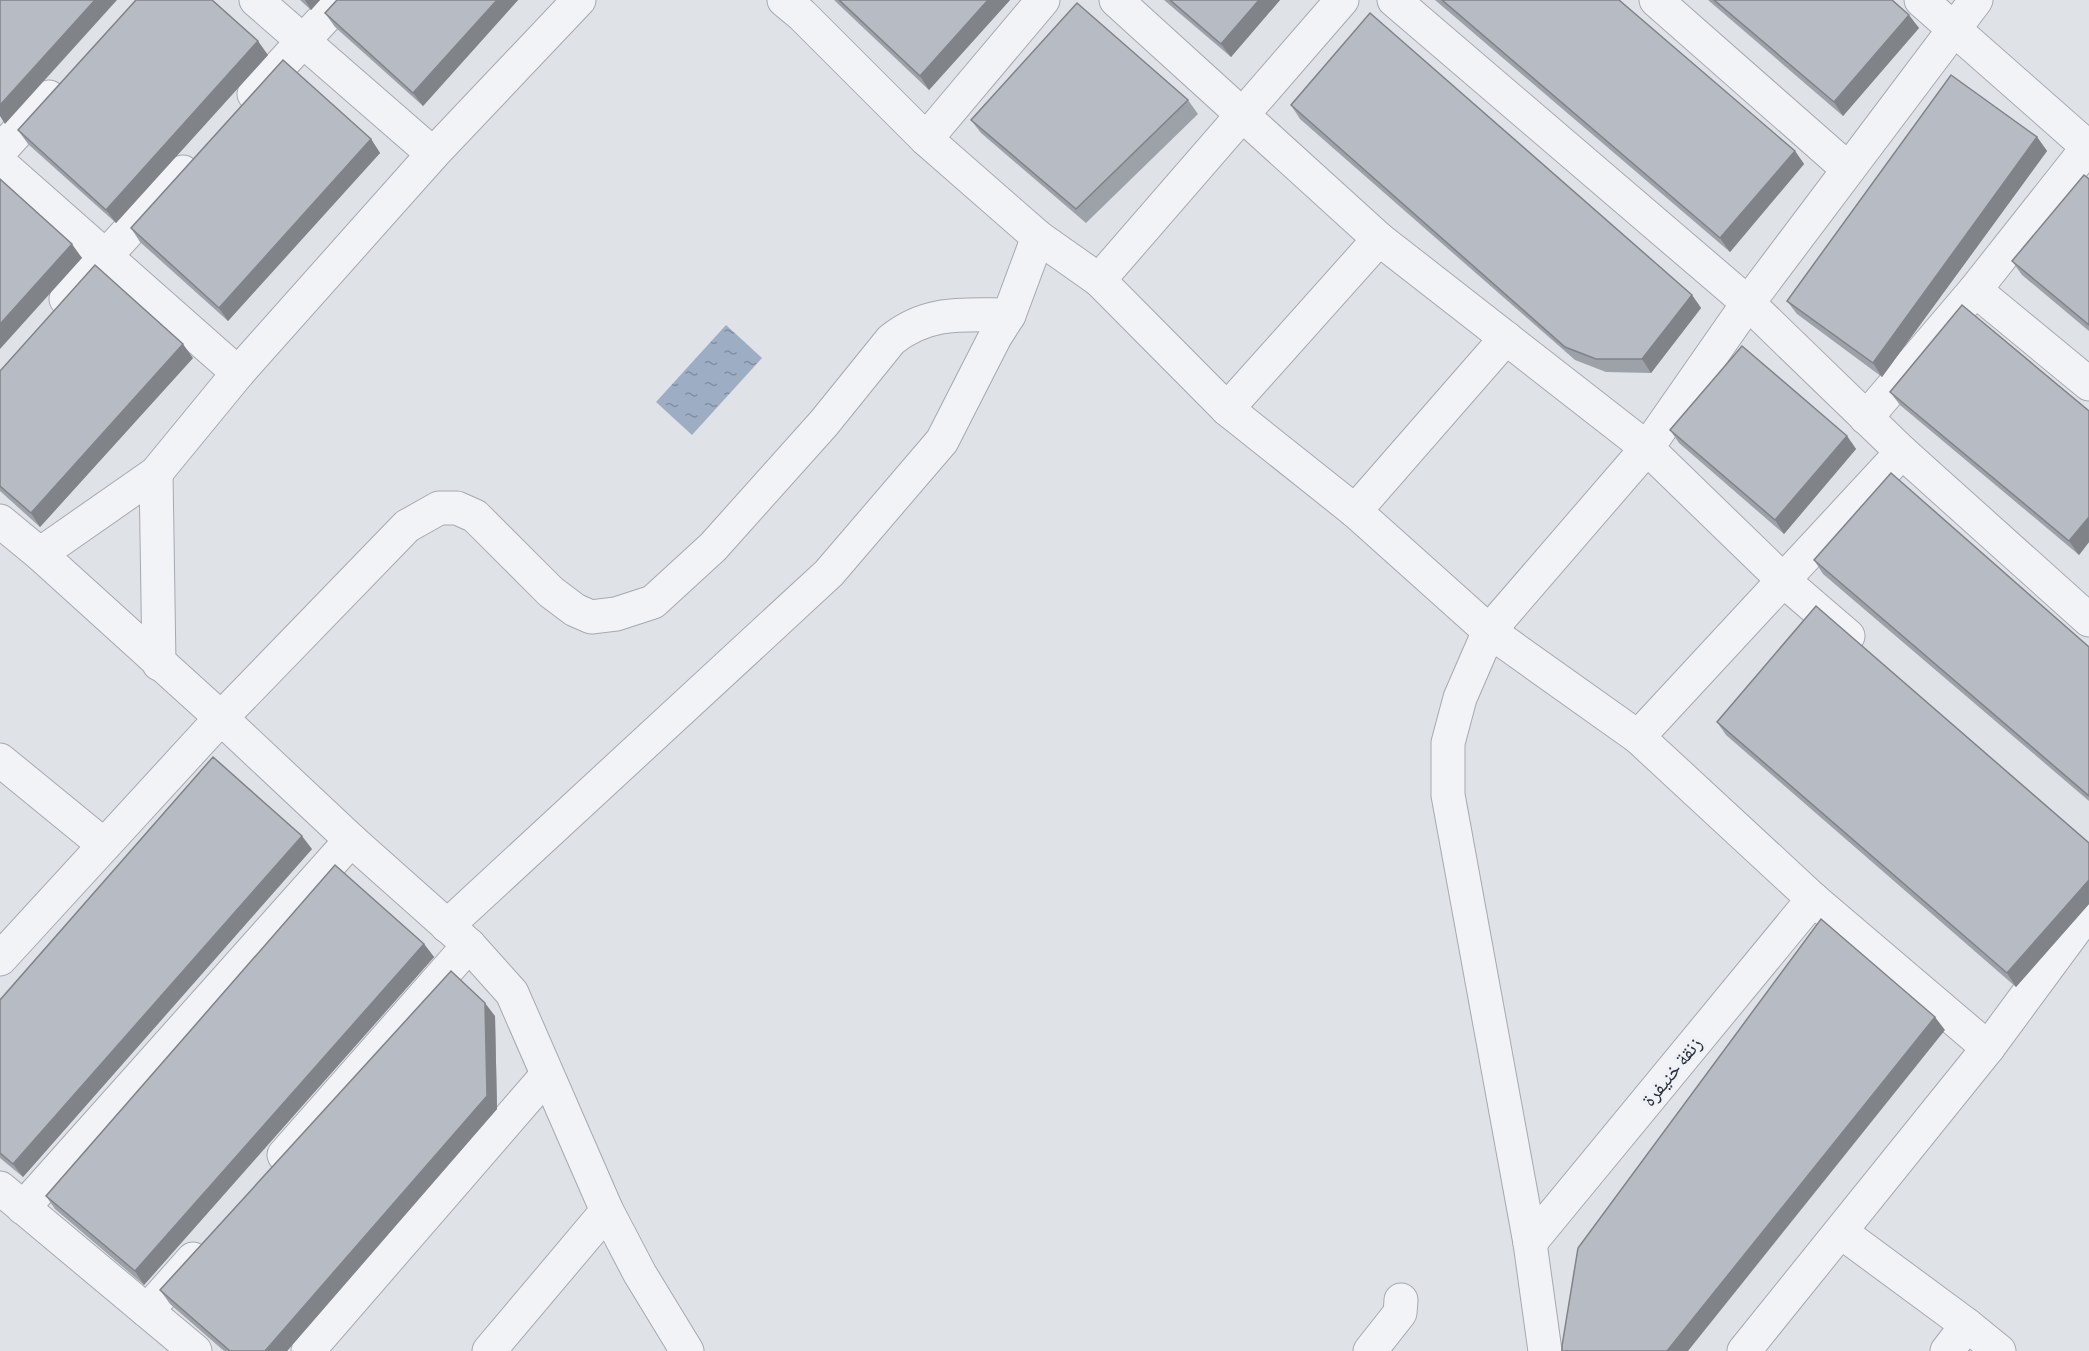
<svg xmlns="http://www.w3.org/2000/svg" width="2089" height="1351" font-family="'Asap Condensed','Noto Naskh Arabic',sans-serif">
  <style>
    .water { fill: url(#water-ripples) }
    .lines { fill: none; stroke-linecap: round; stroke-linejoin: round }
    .street-casing { stroke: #a5a9b1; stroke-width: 35 }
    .street { stroke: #f2f3f6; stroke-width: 33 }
    .wall { fill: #9da1a8 }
    .shaded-wall { fill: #808388 }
    .building { fill: #b7bbc3; stroke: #808388; stroke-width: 1.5 }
    .labels { text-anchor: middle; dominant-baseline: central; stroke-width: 6; stroke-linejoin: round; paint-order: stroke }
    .street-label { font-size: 20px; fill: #2a303d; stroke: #eef1f5 }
  </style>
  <defs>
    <pattern id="water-ripples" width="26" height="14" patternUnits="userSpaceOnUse" patternTransform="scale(1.5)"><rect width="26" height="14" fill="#9daec4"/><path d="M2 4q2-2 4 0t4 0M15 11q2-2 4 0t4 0" fill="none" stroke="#808ea0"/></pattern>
  </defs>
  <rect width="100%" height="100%" fill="#dfe2e7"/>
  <path class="water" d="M726,325L762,358L692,435L656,402Z"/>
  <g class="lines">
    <defs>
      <g id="street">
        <path d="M256,0L433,154"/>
        <path d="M784,0L802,15L926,139L1038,237L1099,280L1227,409L1355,511L1489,631L1638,737L1813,899L1988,1048"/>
        <path d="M1116,0L1379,239L1647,448L1784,581L1848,636"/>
        <path d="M1394,0L1748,303L1902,452L2089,620"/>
        <path d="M1656,0L1848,169"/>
        <path d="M1921,0L2089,148"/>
        <path d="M254,94L341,0"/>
        <path d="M926,139L1043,0"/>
        <path d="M0,151L49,97"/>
        <path d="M0,163L238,373"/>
        <path d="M1099,280L1342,0"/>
        <path d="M1975,290L2089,384"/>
        <path d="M66,299L183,172"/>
        <path d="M1227,409L1379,239"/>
        <path d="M1866,418L1975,290L2088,147"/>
        <path d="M156,473L159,664"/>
        <path d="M1355,511L1506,338"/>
        <path d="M0,521L40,554L221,718L351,840L469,945L512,993L607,1211L640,1274L687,1351"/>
        <path d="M40,554L156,473L238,373L433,154L579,0"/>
        <path d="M1638,737L1902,452"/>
        <path d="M0,760L104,845"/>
        <path d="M447,926L829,573L942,441L995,337L1009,315L1038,237"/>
        <path d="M0,959L221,718L407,526L439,508H457L475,516L551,592L575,610L591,617L616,614L653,602L713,547L824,423L891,340C928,310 964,315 1009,315"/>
        <path d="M284,1155L469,945"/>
        <path d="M0,1188L195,1351"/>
        <path d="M23,1208L351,840"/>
        <path d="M1841,1232L1967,1325L1999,1351"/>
        <path d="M1530,1243L1813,899"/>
        <path d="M147,1311L193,1259"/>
        <path d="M308,1351L547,1075"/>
        <path d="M489,1351L607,1211"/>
        <path d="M1370,1351L1400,1313L1401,1300"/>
        <path d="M1545,1351L1530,1243L1448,795V743L1460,698L1489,631L1647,448L1748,303L1976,0"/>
        <path d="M1744,1351L1988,1048L2089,911"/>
        <path d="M1947,1351L1967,1325"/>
      </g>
    </defs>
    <use href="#street" class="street-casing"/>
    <use href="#street" class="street"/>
  </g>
  <g class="wall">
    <path d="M300,0H320L311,10Z"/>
    <path d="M337,0H518L423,106L335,27L325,13Z"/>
    <path d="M834,0H1010L929,90Z"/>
    <path d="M1164,0H1280L1231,57Z"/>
    <path d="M1435,0H1619L1795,151L1804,164L1730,252Z"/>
    <path d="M1708,0H1892L1919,28L1843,116Z"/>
    <path d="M268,55L116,223L28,144L18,130Z"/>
    <path d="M1188,100L1198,114L1086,223L981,133L971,120Z"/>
    <path d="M1291,105L1692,295L1701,308L1651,373L1606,372L1575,360L1300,119Z"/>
    <path d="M2037,137L2047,151L1882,377L1797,314L1787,301Z"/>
    <path d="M371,139L380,153L228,321L140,242L131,228Z"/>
    <path d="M2089,179V331L2022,275L2012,261Z"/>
    <path d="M193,358L40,527L0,491V371Z"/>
    <path d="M1890,392L2089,411V542L2079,555L1900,405Z"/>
    <path d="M1670,430L1847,436L1856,449L1784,534L1679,443Z"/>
    <path d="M1814,560L2089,647V801L1823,574Z"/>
    <path d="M1717,722L2089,843V904L2016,987L1726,735Z"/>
    <path d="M312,849L23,1177L0,1158V1000Z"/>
    <path d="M424,944L434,957L144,1285L55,1209L46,1196Z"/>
    <path d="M495,1016L497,1109L287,1351H224L170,1304L160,1290Z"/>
  </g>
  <g class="shaded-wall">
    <path d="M95,0H117L5,124L0,116V105Z"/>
    <path d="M305,0H320L311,10Z"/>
    <path d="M497,0H518L423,106L413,93Z"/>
    <path d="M988,0H1010L929,90L920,76Z"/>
    <path d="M1259,0H1280L1231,57L1221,44Z"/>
    <path d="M1909,15L1919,28L1843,116L1834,102Z"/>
    <path d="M258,41L268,55L116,223L106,210Z"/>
    <path d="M2037,137L2047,151L1882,377L1873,363Z"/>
    <path d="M371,139L380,153L228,321L219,308Z"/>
    <path d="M1795,151L1804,164L1730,252L1720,238Z"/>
    <path d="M72,244L82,258L0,349V324Z"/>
    <path d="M1692,295L1701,308L1651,373L1642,359Z"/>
    <path d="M183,344L193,358L40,527L31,513Z"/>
    <path d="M1847,436L1856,449L1784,534L1775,520Z"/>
    <path d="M2089,517V542L2079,555L2069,541Z"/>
    <path d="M302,836L312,849L23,1177L13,1164Z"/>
    <path d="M2089,880V904L2016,987L2007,973Z"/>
    <path d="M424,944L434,957L144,1285L135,1271Z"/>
    <path d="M485,1003L495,1016L497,1109L287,1351H265Z"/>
    <path d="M1935,1017L1945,1030L1688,1351H1667Z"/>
  </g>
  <g class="building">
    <path d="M0,0H95L0,105Z"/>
    <path d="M136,0H212L258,41L106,210L18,130Z"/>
    <path d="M337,0H497L413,93L325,13Z"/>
    <path d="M839,0H988L920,76Z"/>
    <path d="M1170,0H1259L1221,44Z"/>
    <path d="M1442,0H1619L1795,151L1720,238Z"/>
    <path d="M1714,0H1892L1909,15L1834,102Z"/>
    <path d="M1077,3L1188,100L1076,209L971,120Z"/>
    <path d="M1370,13L1692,295L1642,359H1596L1565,347L1291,105Z"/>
    <path d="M283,60L371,139L219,308L131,228Z"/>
    <path d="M1951,75L2037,137L1873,363L1787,301Z"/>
    <path d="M2084,175L2089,179V325L2012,261Z"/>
    <path d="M0,179L72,244L0,324Z"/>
    <path d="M95,265L183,344L31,513L0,486V371Z"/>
    <path d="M1962,305L2089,411V517L2069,541L1890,392Z"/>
    <path d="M1742,346L1847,436L1775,520L1670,430Z"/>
    <path d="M1891,473L2089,647V796L1814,560Z"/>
    <path d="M1816,606L2089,843V880L2007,973L1717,722Z"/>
    <path d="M213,757L302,836L13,1164L0,1153V1000Z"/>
    <path d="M335,865L424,944L135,1271L46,1196Z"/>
    <path d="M1821,919L1935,1017L1667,1351H1562V1346L1578,1248Z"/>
    <path d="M451,971L485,1003L487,1096L265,1351H230L160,1290Z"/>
  </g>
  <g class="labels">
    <g class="street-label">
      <text transform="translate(1671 1071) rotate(-51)">زنقة خنيفرة</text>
    </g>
  </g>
</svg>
